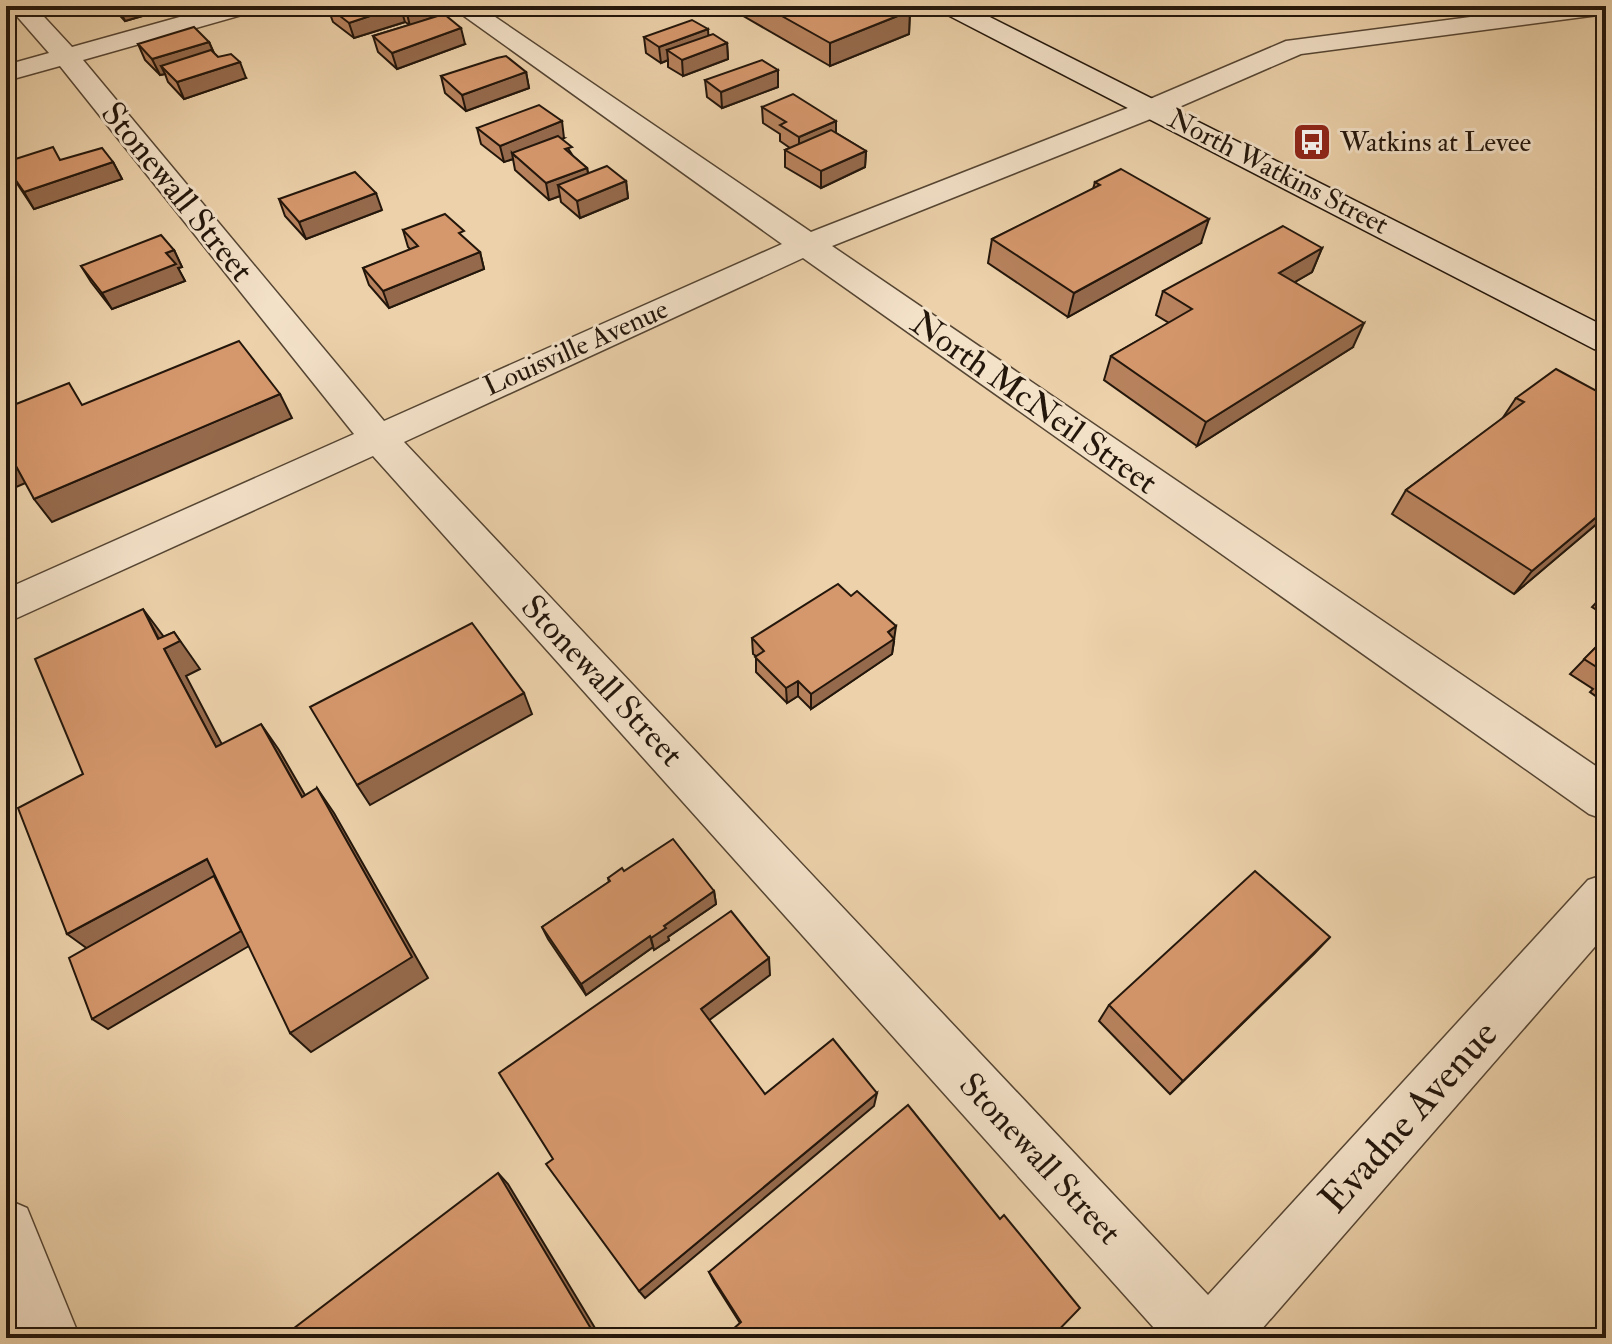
<svg xmlns="http://www.w3.org/2000/svg" width="1612" height="1344" font-family="'IM FELL Double Pica',serif">
  <style>
    .lines { fill: none; stroke-linecap: round; stroke-linejoin: round }
    .street-casing { stroke: #554533; stroke-width: 3 }
    .secondary-casing { stroke: #23160b; stroke-width: 3 }
    .street { fill: #f3e1c8; fill-rule: evenodd }
    .secondary { fill: #f3e1c8; fill-rule: evenodd }
    .wall { fill: #b7825d; stroke: #23160b; stroke-width: 2 }
    .shaded-wall { fill: #956a4c; stroke: #23160b; stroke-width: 2 }
    .building { fill: #d5976c; stroke: #23160b; stroke-width: 2 }
    .labels { text-anchor: middle; dominant-baseline: central; stroke-width: 6; stroke-linejoin: round; paint-order: stroke }
    .far-poi-label { font-size: 28px; fill: #23160b; stroke: #f3e1c8; text-anchor: start }
    .far-street-label { font-size: 28px; fill: #23160b; stroke: #f3e1c8 }
    .street-label { font-size: 34px; fill: #23160b; stroke: #f3e1c8 }
    .near-street-label { font-size: 40px; fill: #23160b; stroke: #f3e1c8 }
  </style>
  <rect width="100%" height="100%" fill="#ecd1aa"/>
  <filter id="stains"><feTurbulence type="fractalNoise" baseFrequency=".0025" numOctaves="4"/><feColorMatrix values="0 0 0 0 .2 0 0 0 0 .09 0 0 0 0 .02 0 0 0 .5 -.17"/></filter>
  <radialGradient id="worn" r=".72"><stop offset=".6" stop-color="#630" stop-opacity="0"/><stop offset="1" stop-color="#630" stop-opacity=".3"/></radialGradient>
  <g class="lines">
    <defs>
      <g id="street">
        <path d="M8,6H34L72,47L219,6H259L256,11L83,60L384,421L782,244L450,6H479L811,232L1143,102L1286,41L1555,6H1606V14L1301,54L1163,114L832,246L1606,773V820L1589,814L803,258L404,442L1208,1295L1588,880L1606,874V934L1254,1338H1163L373,456L6,623V589L354,434L60,66L6,81V65L49,53Z"/>
        <path d="M6,1199L27,1208L80,1338H16L6,1310Z"/>
      </g>
      <path id="secondary" d="M937,6H968L1606,327V352L1594,349L940,11Z"/>
    </defs>
    <use href="#street" class="street-casing"/>
    <use href="#secondary" class="secondary-casing"/>
    <use href="#street" class="street"/>
    <use href="#secondary" class="secondary"/>
  </g>
  <g class="wall">
    <path d="M111,6H177L125,21Z"/>
    <path d="M327,6H428L431,18L465,44L397,69L378,52L373,36L410,25L405,22L354,38L333,22Z"/>
    <path d="M737,6H901L910,11L909,34L830,66L738,13Z"/>
    <path d="M708,29V35L727,43L728,59L683,76L668,67V60L661,63L646,53L644,37Z"/>
    <path d="M209,42L214,53L218,57L246,78L184,99L168,82L165,74L160,75L145,60L138,44Z"/>
    <path d="M778,70V87L722,108L707,97L705,80Z"/>
    <path d="M526,72L529,88L466,111L445,93L441,76Z"/>
    <path d="M762,107L836,133L866,151L865,167L821,188L785,167V150L790,148L780,141V134L763,123Z"/>
    <path d="M477,128L564,138L562,139L573,156L587,168L588,173L626,181L628,198L580,218L561,202L560,196L549,200L515,170L513,159L504,162L481,144Z"/>
    <path d="M113,162L122,179L34,209L6,167Z"/>
    <path d="M1095,182L1201,243L1068,317L988,263L992,239L1093,189Z"/>
    <path d="M279,199L382,210L306,239L285,216Z"/>
    <path d="M403,230L480,252L484,269L389,308L369,285L363,268L411,250L408,247Z"/>
    <path d="M1322,248L1312,272L1295,282L1353,347L1197,446L1104,380L1111,356L1169,323L1156,315L1163,291Z"/>
    <path d="M174,250L182,267L178,268L185,281L112,309L91,282L81,266Z"/>
    <path d="M1606,396V516L1514,594L1392,514L1406,490L1502,419L1516,398Z"/>
    <path d="M1606,592V616L1592,607Z"/>
    <path d="M1606,637V699L1604,702L1590,692L1593,689L1570,674Z"/>
    <path d="M752,638L894,642L892,654L811,709L798,696L787,703L756,672V656L753,654Z"/>
    <path d="M624,871L714,891L716,904L668,937L669,940L654,950L653,947L586,995L548,939L542,927L609,882L608,878Z"/>
    <path d="M1330,937L1170,1094L1099,1021L1109,1005Z"/>
    <path d="M709,1272L1051,1338L740,1323L714,1282Z"/>
  </g>
  <g class="shaded-wall">
    <path d="M118,6H177L125,21Z"/>
    <path d="M400,6L405,22L354,38L349,23Z"/>
    <path d="M417,6H428L431,18L410,26L406,10Z"/>
    <path d="M910,11L909,34L830,66V43Z"/>
    <path d="M461,28L465,44L397,69L392,53Z"/>
    <path d="M708,29L709,45L667,50L668,60L661,63L659,47Z"/>
    <path d="M209,42L216,58L161,66L165,74L160,75L152,59Z"/>
    <path d="M727,43L728,59L683,76L682,60Z"/>
    <path d="M240,62L246,78L184,99L177,82Z"/>
    <path d="M778,70V87L722,108L721,92Z"/>
    <path d="M526,72L529,88L466,111L462,95Z"/>
    <path d="M562,121L564,138L516,157L512,153L513,159L504,162L500,146Z"/>
    <path d="M836,121V137L799,153V137Z"/>
    <path d="M866,151L865,167L821,188V171Z"/>
    <path d="M113,162L122,179L34,209L24,192Z"/>
    <path d="M587,168L590,184L558,185L560,196L549,200L546,183Z"/>
    <path d="M626,181L628,198L580,218L577,201Z"/>
    <path d="M376,193L382,210L306,239L299,222Z"/>
    <path d="M1209,219L1201,243L1068,317L1074,293Z"/>
    <path d="M1322,248L1312,272L1269,297L1279,273Z"/>
    <path d="M174,250L182,267L178,268L185,281L112,309L102,293L166,253Z"/>
    <path d="M480,252L484,269L389,308L383,291Z"/>
    <path d="M1364,323L1353,347L1197,446L1206,422Z"/>
    <path d="M280,394L292,418L52,522L34,499Z"/>
    <path d="M11,457L30,481L7,491L6,489V460Z"/>
    <path d="M1606,509V516L1514,594L1532,571Z"/>
    <path d="M143,609L164,637L174,632L200,669L186,676L237,773L216,747Z"/>
    <path d="M896,626L892,654L811,709V694Z"/>
    <path d="M798,681V696L787,703L786,688Z"/>
    <path d="M524,693L532,714L370,805L357,785Z"/>
    <path d="M261,724L279,750L320,821L302,797Z"/>
    <path d="M317,788L334,813L428,978L311,1052L290,1033Z"/>
    <path d="M207,859L254,943L108,1029L92,1019L96,955L67,934Z"/>
    <path d="M714,891L716,904L668,937L669,940L654,950L651,938L664,926Z"/>
    <path d="M650,936L653,947L586,995L581,984Z"/>
    <path d="M1330,937L1314,954L1170,1094L1183,1081Z"/>
    <path d="M769,958L770,975L704,1024L701,1009Z"/>
    <path d="M877,1093L874,1106L645,1298L639,1291Z"/>
    <path d="M498,1173L508,1184L598,1333L592,1338H577Z"/>
  </g>
  <g class="building">
    <path d="M327,6H400L349,23Z"/>
    <path d="M401,6H417L406,10Z"/>
    <path d="M764,6H901L910,11L830,43Z"/>
    <path d="M444,14L461,28L392,53L373,36Z"/>
    <path d="M692,20L708,29L659,47L644,37Z"/>
    <path d="M194,27L209,42L152,59L138,44Z"/>
    <path d="M713,34L727,43L682,60L667,50Z"/>
    <path d="M211,50L218,57L231,54L240,62L177,82L161,66Z"/>
    <path d="M506,56L526,72L462,95L441,76L497,58Z"/>
    <path d="M762,60L778,70L721,92L705,80Z"/>
    <path d="M793,94L836,121L799,137L780,125L786,122L762,107Z"/>
    <path d="M539,105L562,121L500,146L477,128Z"/>
    <path d="M831,130L866,151L821,171L785,150Z"/>
    <path d="M558,136L572,147L565,149L587,168L546,183L512,153Z"/>
    <path d="M53,147L60,160L102,148L113,162L24,192L6,166V162Z"/>
    <path d="M607,166L626,181L577,201L558,185Z"/>
    <path d="M1121,169L1209,219L1074,293L992,239L1100,185L1095,182Z"/>
    <path d="M355,172L376,193L299,222L279,199Z"/>
    <path d="M445,214L464,231L459,233L480,252L383,291L363,268L418,246L403,230Z"/>
    <path d="M1283,226L1322,248L1279,273L1364,323L1206,422L1111,356L1192,309L1163,291Z"/>
    <path d="M161,235L174,250L166,253L176,264L102,293L81,266Z"/>
    <path d="M239,341L280,394L34,499L11,457L6,460V408L69,383L82,405Z"/>
    <path d="M1556,369L1606,396V509L1532,571L1406,490L1524,402L1516,398Z"/>
    <path d="M838,584L851,596L857,591L896,626L888,632L894,639L811,694L798,681L786,688L755,657L764,651L752,638Z"/>
    <path d="M143,609L158,639L174,632L180,641L164,649L216,747L261,724L302,797L317,788L412,957L290,1033L207,859L67,934L18,808L83,774L35,659Z"/>
    <path d="M472,623L524,693L357,785L310,707Z"/>
    <path d="M1606,637V673L1584,659Z"/>
    <path d="M673,839L714,891L664,926L666,928L651,938L650,936L581,984L542,927L610,881L608,878L622,868L624,871Z"/>
    <path d="M1255,871L1330,937L1183,1081L1109,1005Z"/>
    <path d="M214,876L241,931L92,1019L69,958Z"/>
    <path d="M731,911L769,958L701,1009L765,1094L833,1039L877,1093L639,1291L546,1164L553,1159L499,1073Z"/>
    <path d="M908,1105L1000,1219L1004,1215L1080,1308L1051,1338H723L741,1322L709,1272Z"/>
    <path d="M498,1173L590,1327L577,1338H281Z"/>
  </g>
  <defs>
    <symbol id="bus-square" viewBox="-11 -11 22 22"><rect x="-9" y="-9" width="18" height="18" rx="4" fill="#8f2418" stroke="#f3e1c8"/><path d="M-5-6H5V4H4V6H2V4H-2V6H-4V4H-5ZM-3.5-4V0h7V-4ZM-3.5 1.2v1.5H-2V1.2ZM2 1.2v1.5H3.5V1.2Z" fill="#fff"/></symbol>
  </defs>
  <g fill-rule="evenodd">
    <use href="#bus-square" x="1290" y="120" width="44" height="44"/>
  </g>
  <g class="labels">
    <g class="far-poi-label">
      <text x="1340" y="142">Watkins at Levee</text>
    </g>
    <g class="far-street-label">
      <text transform="translate(1278 172) rotate(27)">North Watkins Street</text>
      <text transform="translate(576 348) rotate(-24)">Louisville Avenue</text>
    </g>
    <g class="street-label">
      <text transform="translate(177 192) rotate(51)">Stonewall Street</text>
      <text transform="translate(1034 403) rotate(35)">North McNeil Street</text>
      <text transform="translate(602 681) rotate(47)">Stonewall Street</text>
      <text transform="translate(1040 1159) rotate(47)">Stonewall Street</text>
    </g>
    <g class="near-street-label">
      <text transform="translate(1409 1117) rotate(-48)">Evadne Avenue</text>
    </g>
  </g>
  <rect width="1612" height="1344" fill="none" stroke="#ecd1aa" stroke-width="32"/>
  <rect x="8" y="8" width="1596" height="1328" fill="none" stroke="#23160b" stroke-width="4"/>
  <rect x="16" y="16" width="1580" height="1312" fill="none" stroke="#23160b" stroke-width="2"/>
  <rect width="100%" height="100%" filter="url(#stains)"/>
  <rect width="100%" height="100%" fill="url(#worn)"/>
</svg>
